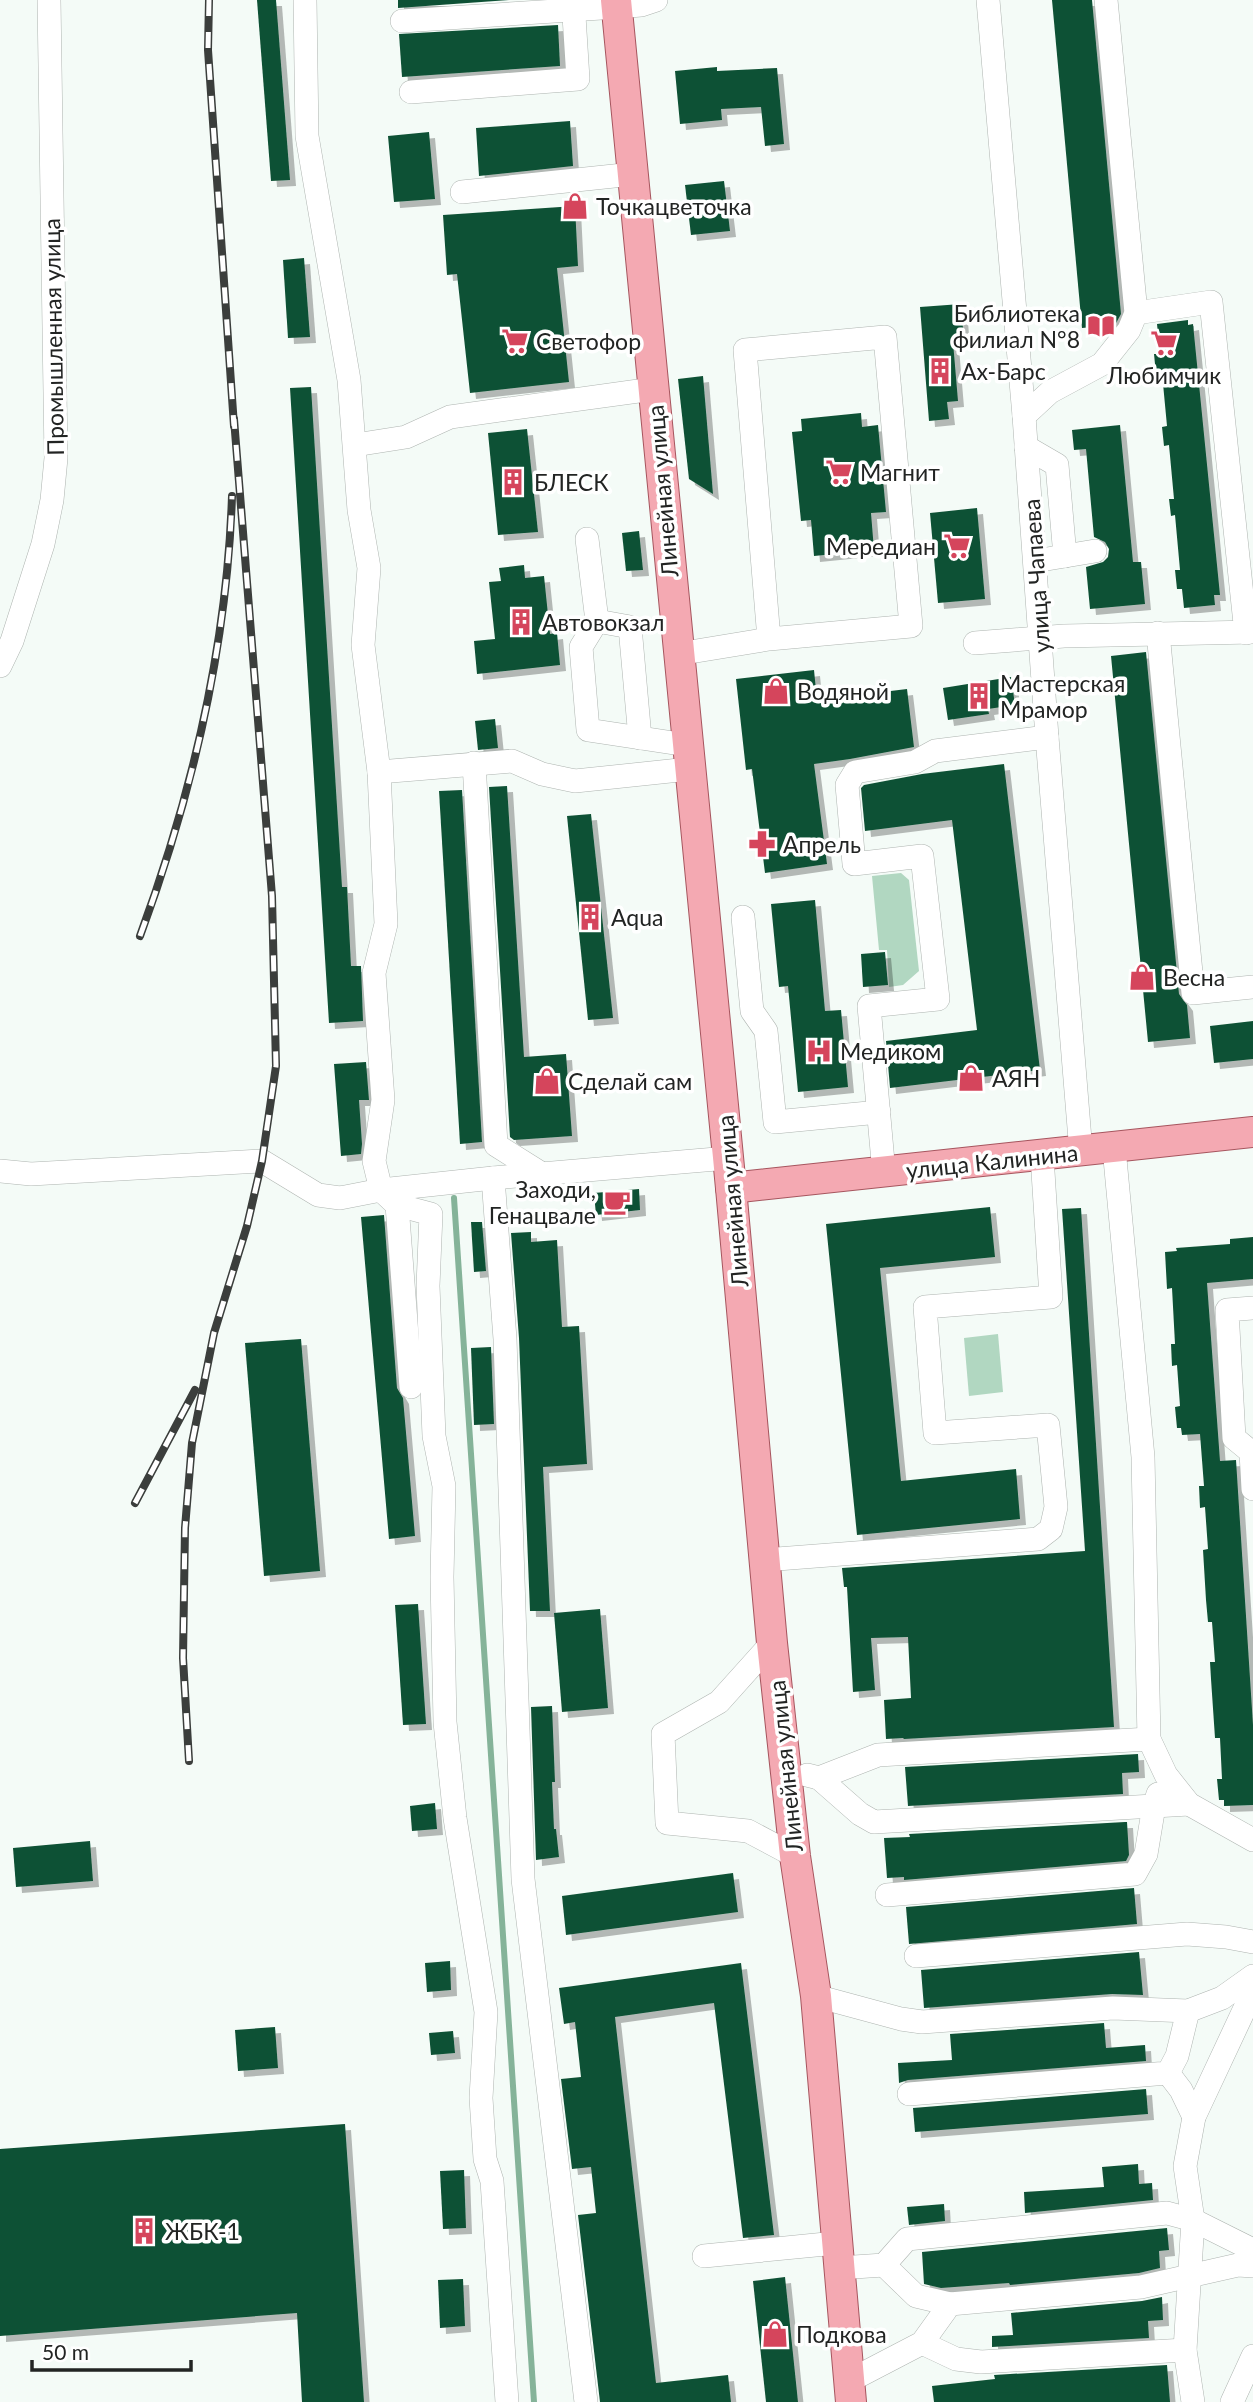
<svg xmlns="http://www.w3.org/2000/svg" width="1253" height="2402" font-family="Lato,sans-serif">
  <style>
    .green { fill: #b1d7c1 }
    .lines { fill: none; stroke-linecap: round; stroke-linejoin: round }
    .stream { stroke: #85b399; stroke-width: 6 }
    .building { fill: #105135; filter: url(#shadow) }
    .minor-casing { stroke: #aeb4b0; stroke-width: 24 }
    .major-casing { stroke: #a6555e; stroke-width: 32 }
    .minor { stroke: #fff; stroke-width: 23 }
    .major { stroke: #f4a9b2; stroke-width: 30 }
    .rail-casing { stroke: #3b3e3c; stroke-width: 8 }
    .rail { stroke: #fff; stroke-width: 5; stroke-dasharray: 16; stroke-linecap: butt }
    .labels { text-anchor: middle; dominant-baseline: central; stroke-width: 7; stroke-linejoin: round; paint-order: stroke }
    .poi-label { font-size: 23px; fill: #222423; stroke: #fff; text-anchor: start }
    .street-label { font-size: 23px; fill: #222423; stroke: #fff }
  </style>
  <defs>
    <filter id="shadow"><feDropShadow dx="6" dy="6" stdDeviation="0" flood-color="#0004"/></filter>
  </defs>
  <rect width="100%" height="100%" fill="#f4fbf7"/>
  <g class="green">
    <path d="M901,873L909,880L919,971L903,985L889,987L887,950H879L872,876Z"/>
    <path d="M998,1334L1003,1392L969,1396L964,1338Z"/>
  </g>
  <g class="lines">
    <path class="stream" d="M454,1198L534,2402"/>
  </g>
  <g class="building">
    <path d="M257,0H276L290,180L271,181Z"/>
    <path d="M398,0H509L398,8Z"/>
    <path d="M1052,0H1092L1121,314L1115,325L1082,328Z"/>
    <path d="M558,25L560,66L402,77L399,34Z"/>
    <path d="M717,67V71L777,68L784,144L765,146L761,107L721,109L722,120L680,124L675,71Z"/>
    <path d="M570,121L573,166L479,176L476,128Z"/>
    <path d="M429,132L435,199L394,202L388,136Z"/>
    <path d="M724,181L730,231L691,235L685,185Z"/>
    <path d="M575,206L578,266L557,268L569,382L470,393L457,274L447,275L443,215Z"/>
    <path d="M304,258L310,337L288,338L283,260Z"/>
    <path d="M961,304L964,341L953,342L958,401L947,402L949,419L929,421L920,307Z"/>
    <path d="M1188,320V325L1193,324L1220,595H1214L1215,605L1184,608L1182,589H1177L1175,570H1180L1175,515L1171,516L1169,499H1174L1169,445L1164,446L1162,427L1167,426L1162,373L1156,374L1154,354H1160L1157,324Z"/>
    <path d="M703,376L713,494L689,479L678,379Z"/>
    <path d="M311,387L342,887H347L351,966H361L363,1021L329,1023L290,388Z"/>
    <path d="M861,413L862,427L878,425L886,512L871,513L874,550L814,556L811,520L801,521L792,432L802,431L801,419Z"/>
    <path d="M1120,425L1133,562H1141L1145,604L1090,609L1086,567L1103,562L1108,557L1109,549L1105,542L1094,537L1086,449L1074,450L1072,430Z"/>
    <path d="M527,429L538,532L498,535L488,433Z"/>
    <path d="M977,508L985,599L938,603L930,513Z"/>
    <path d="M639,531L643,570L626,571L622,533Z"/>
    <path d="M524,565L525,578L544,576L550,634L557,633L560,665L477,674L474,641L495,639L489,582L501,581L499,568Z"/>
    <path d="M1146,652L1179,994L1187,1005L1190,1038L1148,1042L1111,656Z"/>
    <path d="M814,670L817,700L907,689L914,747L850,759L814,764L827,864L765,873L752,769L746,770L736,679Z"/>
    <path d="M1011,677L1015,705L988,709L989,714L948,720L943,688Z"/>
    <path d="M495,719L498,748L478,750L475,721Z"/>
    <path d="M1004,764L1040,1070L890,1088L886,1041L977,1030L952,820L865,831L861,788L864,785L922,774Z"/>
    <path d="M507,786L524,1057L566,1054L572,1136L514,1140L510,1137L489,787Z"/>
    <path d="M462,790L482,1142L460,1144L439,791Z"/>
    <path d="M591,814L613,1018L588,1020L567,816Z"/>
    <path d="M815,900L825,1011L841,1010L848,1087L798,1092L788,986L779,987L771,904Z"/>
    <path d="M885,952L888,985L863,987L861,954Z"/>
    <path d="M1253,1021V1059L1214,1063L1210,1026Z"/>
    <path d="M366,1062L369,1100H359L362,1144L361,1154L341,1156L334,1064Z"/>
    <path d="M639,1189L640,1210L596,1215L594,1193Z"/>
    <path d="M990,1207L995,1257L880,1268L901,1481L1016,1469L1020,1519L857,1535L826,1224Z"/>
    <path d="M1081,1208L1114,1727L904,1739L903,1738L886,1739L884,1700L911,1698L908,1637L871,1638L875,1690L853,1692L847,1587H844L842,1568L1085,1551L1062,1209Z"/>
    <path d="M384,1215L397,1388L403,1398L415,1536L389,1539L361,1217Z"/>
    <path d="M471,1222H482L486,1271L474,1272Z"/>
    <path d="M531,1232V1242L557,1240L562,1327L579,1326L587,1464L543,1467L550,1611H530L519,1338L511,1233Z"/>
    <path d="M1253,1237V1279L1207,1283L1220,1461L1236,1460L1253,1725V1805L1224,1806V1800H1219L1217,1779H1222L1220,1738H1215L1211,1679L1210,1662H1215L1212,1622H1208L1206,1600L1203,1550L1208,1549L1205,1507L1200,1508L1199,1486H1204L1200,1434L1182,1435L1181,1428H1177L1175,1407L1180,1406L1177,1365L1172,1366L1171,1344H1175L1172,1288L1167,1289L1165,1252L1177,1251L1176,1248L1230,1244V1239Z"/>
    <path d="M301,1339L320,1571L264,1576L245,1343Z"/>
    <path d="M491,1347L494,1424L474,1425L471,1348Z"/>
    <path d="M418,1604L426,1724L403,1725L395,1605Z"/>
    <path d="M600,1609L608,1708L562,1712L554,1613Z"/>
    <path d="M552,1706L555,1782H552L554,1829H556L559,1857L536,1860L531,1707Z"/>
    <path d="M1138,1754L1139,1772L1122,1773L1123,1794L908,1806L905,1767Z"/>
    <path d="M435,1803L437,1829L412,1831L410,1806Z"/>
    <path d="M1125,1822H1127L1129,1855L1126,1861L904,1880V1877L887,1878L884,1838L910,1837L909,1834Z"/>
    <path d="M90,1841L93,1881L16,1887L13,1848Z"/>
    <path d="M733,1873L738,1912L566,1935L562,1896Z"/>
    <path d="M1134,1888L1137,1924L909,1944L906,1907Z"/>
    <path d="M1139,1952L1143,1995L1112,1994L924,2008L921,1970Z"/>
    <path d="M450,1961L451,1990L427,1992L425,1963Z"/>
    <path d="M741,1963L774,2235L743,2238L714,2003L615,2017L656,2383L728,2375L731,2402H600L578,2215L596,2213L591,2167L572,2169L561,2079L581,2077L575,2022L564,2024L559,1988Z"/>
    <path d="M1104,2023L1106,2048L1145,2045L1146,2061L908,2080L899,2083L898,2063L952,2060L950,2034Z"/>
    <path d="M275,2027L278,2068L238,2071L235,2030Z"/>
    <path d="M453,2031L455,2053L431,2055L429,2033Z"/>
    <path d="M1146,2089L1148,2114L915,2132L913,2108Z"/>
    <path d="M345,2124L364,2402H302L297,2313L0,2336V2149Z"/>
    <path d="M1138,2164L1139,2184L1152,2183L1153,2200L1025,2213L1024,2192L1104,2187L1102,2167Z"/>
    <path d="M464,2170L466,2228L443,2229L440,2171Z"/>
    <path d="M944,2204L945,2221L909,2225L907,2207Z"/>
    <path d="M1167,2228L1169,2250L1159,2251L1160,2268L1139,2273L1010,2285L1009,2283L941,2288L924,2284L922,2252Z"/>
    <path d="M785,2277L798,2402H766L753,2281Z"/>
    <path d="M463,2279L465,2326L440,2328L438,2280Z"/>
    <path d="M1162,2297L1163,2320L1148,2321L1149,2338L992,2347V2336L1013,2335L1011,2313L1142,2301Z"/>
    <path d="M1167,2365L1170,2402H934L932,2386L995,2379L994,2375Z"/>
  </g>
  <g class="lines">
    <defs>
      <g id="minor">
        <path d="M305,0L307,136L349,380L359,510L369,568L363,645L379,772L386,924L374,973L383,1100L374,1161L381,1190L397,1205L431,1214L428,1286L434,1436L444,1486L442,1577L445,1722L455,1818L486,2012L481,2098L485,2159L492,2181L507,2402"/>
        <path d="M988,0L1024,416L1047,737L1081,1152"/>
        <path d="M402,21L617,7L641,5L656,0"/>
        <path d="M411,92L578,79L573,0"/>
        <path d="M462,192L633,174"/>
        <path d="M1136,313L1211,302L1246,633"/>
        <path d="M1024,416L1050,392L1102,364L1129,330L1136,313L1106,0"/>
        <path d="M355,445L406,437L450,417L653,389"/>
        <path d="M1026,447L1057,465L1065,556L1035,561"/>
        <path d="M587,539L597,621L581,647L588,730L687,745"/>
        <path d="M1065,556L1095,551"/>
        <path d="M597,621L630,627L640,738"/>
        <path d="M1158,633L1193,993L1253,987"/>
        <path d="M975,643L1064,636L1253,632"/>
        <path d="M678,654L769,639L911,626L885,337L745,350L769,639"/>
        <path d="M0,666L12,641L43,544L52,500L56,458L49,0"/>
        <path d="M474,763L496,1145L542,1174"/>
        <path d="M379,772L512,761L542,774L575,781L689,769"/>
        <path d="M743,917L752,1011L766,1031L775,1122L879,1112"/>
        <path d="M1114,1148L1143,1457L1149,1739L1166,1775L1189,1804L1253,1840"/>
        <path d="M0,1171L31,1174L262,1161L318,1195L340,1198L381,1190L493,1178L728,1158"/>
        <path d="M884,1173L869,1006L938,999L922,856L854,864L847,785L855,772L915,762L935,751L1047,737"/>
        <path d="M493,1178L505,1339L523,1879L586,2402"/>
        <path d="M397,1205L411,1387"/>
        <path d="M1253,1308L1227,1310L1234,1438L1251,1452L1253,1489"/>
        <path d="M764,1560L1038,1539L1051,1529L1056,1507L1048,1425L935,1433L925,1307L1051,1297L1042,1156"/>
        <path d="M772,1643L719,1702L663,1734L667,1823L748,1831L795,1856"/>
        <path d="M807,1775L819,1778L878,1755L1149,1739"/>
        <path d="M819,1778L860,1814L874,1822L1189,1804"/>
        <path d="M887,1895L1135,1874L1146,1854L1154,1806L1158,1794"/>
        <path d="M916,1956L1187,1934L1226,1937L1253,1942"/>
        <path d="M816,1996L901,2019L922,2022L1113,2008L1188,2011L1222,1998L1253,1976"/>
        <path d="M1168,2073L1181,2090L1194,2117"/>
        <path d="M909,2094L1168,2073L1177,2056L1188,2011"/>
        <path d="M704,2256L836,2243"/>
        <path d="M884,2265L916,2296L950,2304"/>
        <path d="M839,2268L884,2265L907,2239L1167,2213L1193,2220L1253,2250"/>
        <path d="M922,2343L956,2359L981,2362L1185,2350"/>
        <path d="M849,2381L922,2343L950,2304L1141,2287L1238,2265L1253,2266"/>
        <path d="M1193,2402L1185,2350L1193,2220L1185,2166L1194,2117L1253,1991"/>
        <path d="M1232,2402L1253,2356"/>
      </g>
      <g id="major">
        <path d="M616,0L731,1188L772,1643L795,1856L816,1996L851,2402"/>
        <path d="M731,1188L1253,1132"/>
      </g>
    </defs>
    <use href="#minor" class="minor-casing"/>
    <use href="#major" class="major-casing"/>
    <use href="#minor" class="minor"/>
    <use href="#major" class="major"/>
    <defs>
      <g id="rail">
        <path d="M209,0L208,50L234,426"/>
        <path d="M140,936C192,795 227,647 232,496"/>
        <path d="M135,1503L195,1390"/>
        <path d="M189,1761L183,1658L185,1528L192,1443L214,1333L247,1226L262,1161L276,1066L272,896L234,419"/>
      </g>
    </defs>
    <use href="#rail" class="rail-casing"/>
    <use href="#rail" class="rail"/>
  </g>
  <defs>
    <symbol id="shop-bare" viewBox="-9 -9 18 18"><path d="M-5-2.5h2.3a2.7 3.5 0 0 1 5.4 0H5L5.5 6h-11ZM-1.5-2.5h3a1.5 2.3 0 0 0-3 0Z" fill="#d5455c" stroke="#fff" stroke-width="2.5" paint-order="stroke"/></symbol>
    <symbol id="library-bare" viewBox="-9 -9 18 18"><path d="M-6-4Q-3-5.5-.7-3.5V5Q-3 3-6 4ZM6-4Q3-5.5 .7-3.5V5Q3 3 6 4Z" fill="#d5455c" stroke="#fff" stroke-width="2.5" paint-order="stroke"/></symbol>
    <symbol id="supermarket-bare" viewBox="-9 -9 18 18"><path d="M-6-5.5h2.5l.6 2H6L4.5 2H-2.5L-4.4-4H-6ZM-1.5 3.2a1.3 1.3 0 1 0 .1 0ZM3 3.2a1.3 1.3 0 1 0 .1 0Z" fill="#d5455c" stroke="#fff" stroke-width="2.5" paint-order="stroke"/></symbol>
    <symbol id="building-bare" viewBox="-9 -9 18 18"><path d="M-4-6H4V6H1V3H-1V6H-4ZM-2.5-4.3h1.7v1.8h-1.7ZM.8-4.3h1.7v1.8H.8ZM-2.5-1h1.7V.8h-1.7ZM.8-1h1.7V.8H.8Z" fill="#d5455c" stroke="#fff" stroke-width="2.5" paint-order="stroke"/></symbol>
    <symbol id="pharmacy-bare" viewBox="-9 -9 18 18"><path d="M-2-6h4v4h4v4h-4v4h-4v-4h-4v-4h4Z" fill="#d5455c" stroke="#fff" stroke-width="2.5" paint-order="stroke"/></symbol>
    <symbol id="hospital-bare" viewBox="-9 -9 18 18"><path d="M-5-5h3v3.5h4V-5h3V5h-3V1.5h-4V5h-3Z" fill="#d5455c" stroke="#fff" stroke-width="2.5" paint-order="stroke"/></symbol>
    <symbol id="cafe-bare" viewBox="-9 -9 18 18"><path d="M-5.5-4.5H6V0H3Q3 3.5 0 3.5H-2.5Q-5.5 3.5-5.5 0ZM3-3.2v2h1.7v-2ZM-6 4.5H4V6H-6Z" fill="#d5455c" stroke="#fff" stroke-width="2.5" paint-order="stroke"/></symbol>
  </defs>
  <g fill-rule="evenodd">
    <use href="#shop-bare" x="556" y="187" width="38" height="38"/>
    <use href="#library-bare" x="1082" y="307" width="38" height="38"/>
    <use href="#supermarket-bare" x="496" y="322" width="38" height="38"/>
    <use href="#supermarket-bare" x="1145" y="324" width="38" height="38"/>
    <use href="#building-bare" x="921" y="352" width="38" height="38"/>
    <use href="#supermarket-bare" x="820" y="453" width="38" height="38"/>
    <use href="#building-bare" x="494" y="463" width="38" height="38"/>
    <use href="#supermarket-bare" x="938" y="527" width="38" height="38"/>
    <use href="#building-bare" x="502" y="603" width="38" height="38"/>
    <use href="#shop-bare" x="757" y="672" width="38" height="38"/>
    <use href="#building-bare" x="960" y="677" width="38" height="38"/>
    <use href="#pharmacy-bare" x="743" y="825" width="38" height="38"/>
    <use href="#building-bare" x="571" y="898" width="38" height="38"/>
    <use href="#shop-bare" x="1123" y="958" width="38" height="38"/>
    <use href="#hospital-bare" x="800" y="1032" width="38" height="38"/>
    <use href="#shop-bare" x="952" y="1059" width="38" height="38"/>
    <use href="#shop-bare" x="528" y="1062" width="38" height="38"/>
    <use href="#cafe-bare" x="598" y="1183" width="38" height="38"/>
    <use href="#building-bare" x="125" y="2212" width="38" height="38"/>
    <use href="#shop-bare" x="756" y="2315" width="38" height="38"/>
  </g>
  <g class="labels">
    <g class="poi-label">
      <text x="596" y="206">Точкацветочка</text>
      <text x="1080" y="313" text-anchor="end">Библиотека<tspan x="1080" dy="26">филиал N°8</tspan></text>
      <text x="536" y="341">Светофор</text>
      <text x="961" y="371">Ах-Барс</text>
      <text x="1164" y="375" text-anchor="middle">Любимчик</text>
      <text x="860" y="472">Магнит</text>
      <text x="534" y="482">БЛЕСК</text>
      <text x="936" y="546" text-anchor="end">Мередиан</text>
      <text x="542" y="622">Автовокзал</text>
      <text x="1000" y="683">Мастерская<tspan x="1000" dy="26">Мрамор</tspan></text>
      <text x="797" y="691">Водяной</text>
      <text x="783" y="844">Апрель</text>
      <text x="611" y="917">Aqua</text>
      <text x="1163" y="977">Весна</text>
      <text x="840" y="1051">Медиком</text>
      <text x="992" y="1078">АЯН</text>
      <text x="568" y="1081">Сделай сам</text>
      <text x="596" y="1189" text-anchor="end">Заходи,<tspan x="596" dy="26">Генацвале</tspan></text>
      <text x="165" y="2231">ЖБК-1</text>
      <text x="796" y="2334">Подкова</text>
    </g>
    <g class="street-label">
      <text transform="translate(53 337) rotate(-91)">Промышленная улица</text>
      <text transform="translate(662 491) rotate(-95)">Линейная улица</text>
      <text transform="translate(1036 576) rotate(-94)">улица Чапаева</text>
      <text transform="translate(992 1161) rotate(-6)">улица Калинина</text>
      <text transform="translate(732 1201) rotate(-95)">Линейная улица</text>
      <text transform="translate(785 1766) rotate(-96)">Линейная улица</text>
    </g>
  </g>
  <path d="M32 2360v10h159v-10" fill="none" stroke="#222423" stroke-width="3.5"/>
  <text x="42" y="2360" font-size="21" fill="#222423" stroke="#ffffff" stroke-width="5" paint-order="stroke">50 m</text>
</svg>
